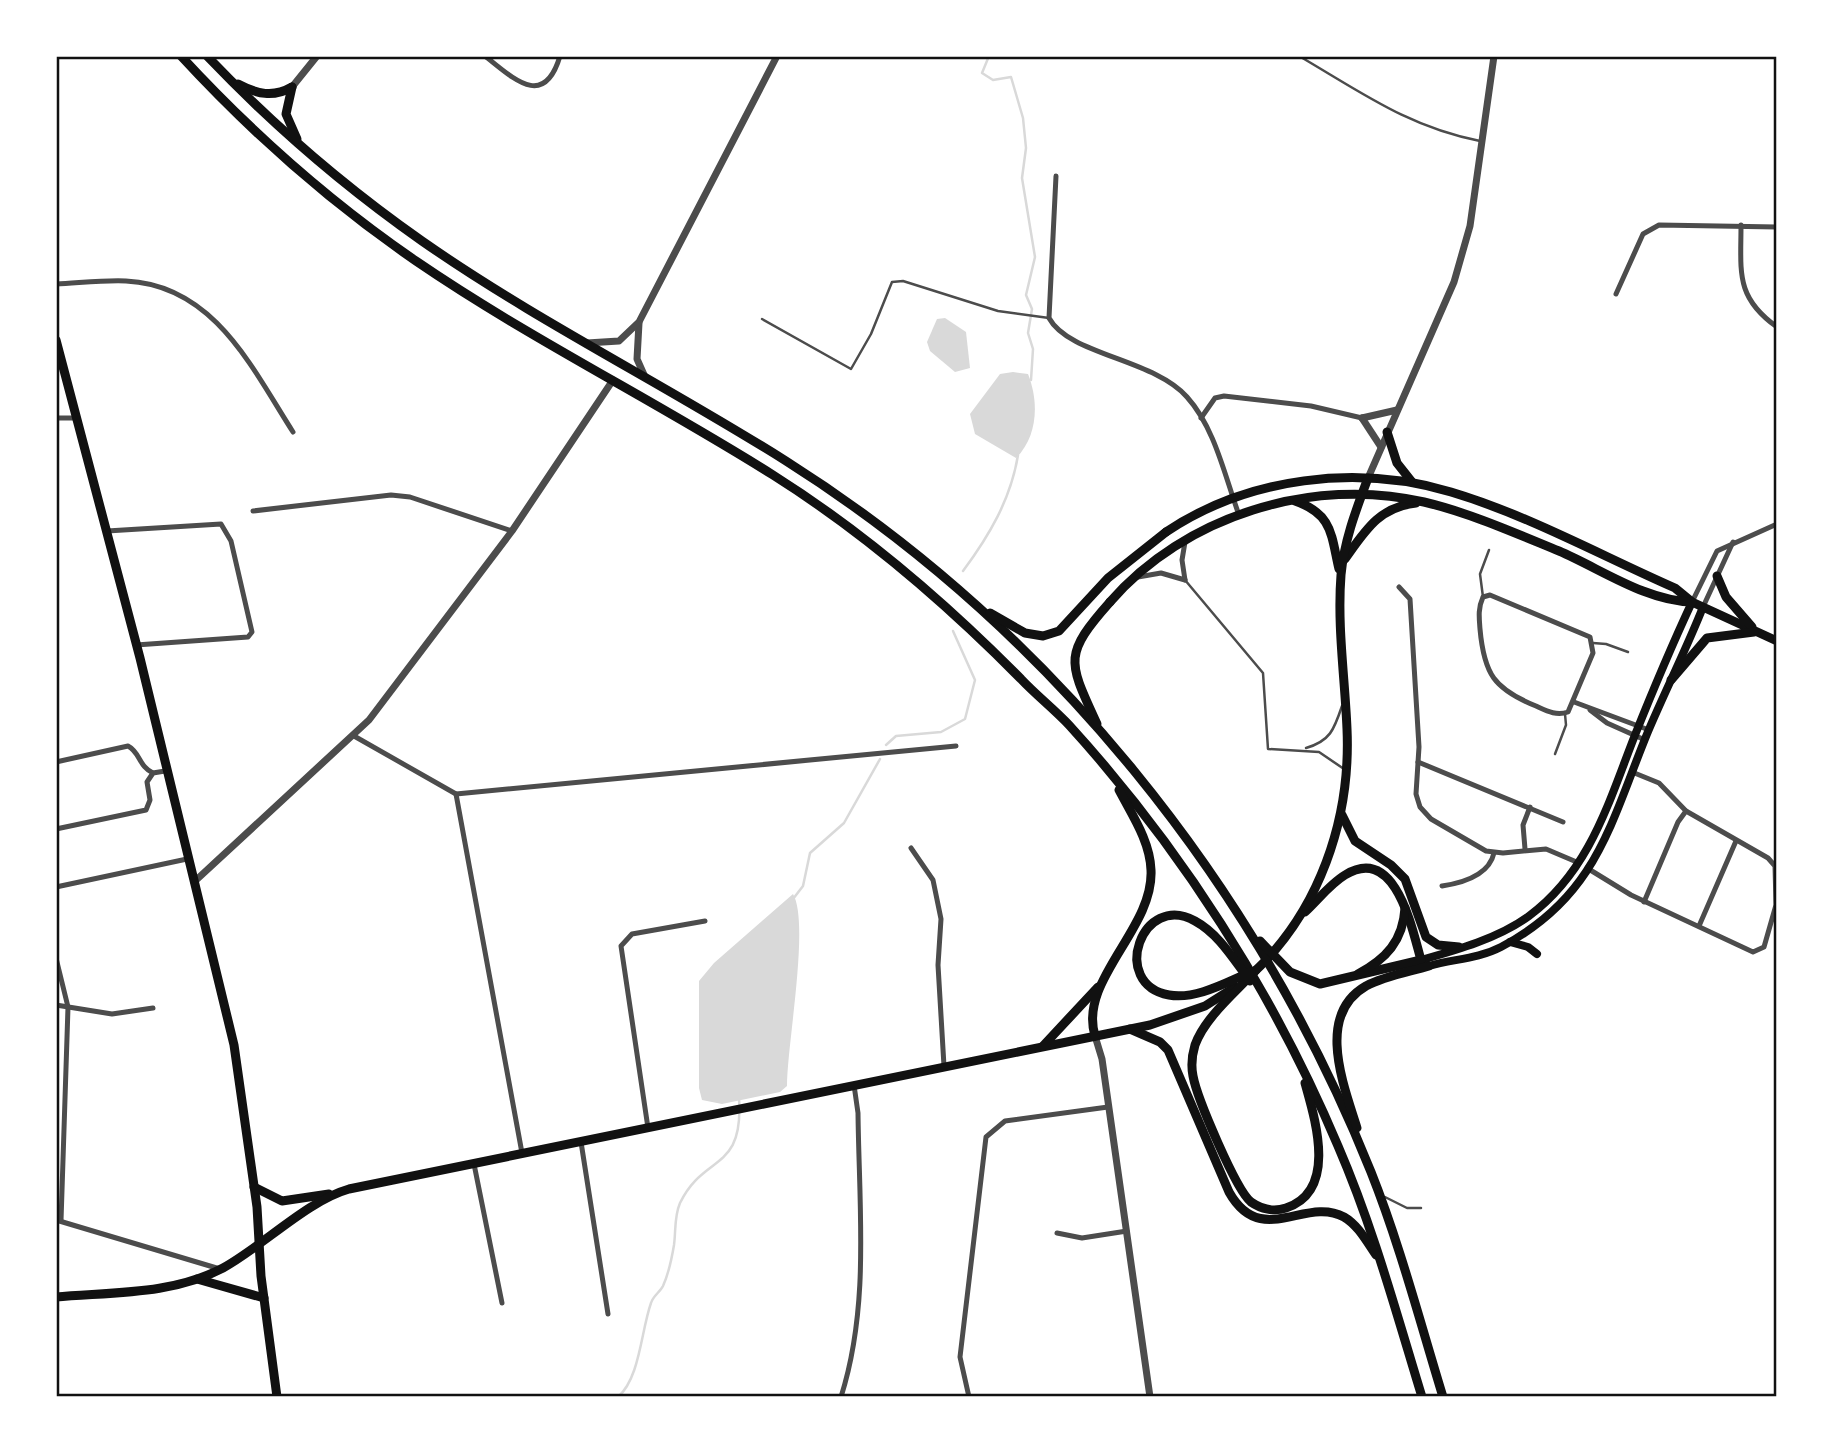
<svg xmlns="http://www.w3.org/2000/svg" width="1833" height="1453" font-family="'Zilla Slab',serif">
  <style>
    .water { fill: #d9d9d9 }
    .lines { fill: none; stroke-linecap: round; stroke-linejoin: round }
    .stream { stroke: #d9d9d9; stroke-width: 2.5 }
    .service { stroke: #4c4c4c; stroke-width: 2.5 }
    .minor { stroke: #4c4c4c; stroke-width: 5 }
    .tertiary { stroke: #4c4c4c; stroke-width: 7 }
    .secondary { stroke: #111; stroke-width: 8 }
    .primary { stroke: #111; stroke-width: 9 }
    .trunk { stroke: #111; stroke-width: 9 }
    .neatline { fill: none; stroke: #111; stroke-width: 2.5 }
  </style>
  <rect width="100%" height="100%" fill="#fff"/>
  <g class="water">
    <path d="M945,318L966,332L970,368L955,372L930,351L927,342L937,319Z"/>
    <path d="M1013,372L1028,374C1039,402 1038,436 1016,458L975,434L970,414L1000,374Z"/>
    <path d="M793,894C810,923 787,1044 787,1086L780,1092L722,1104L702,1100L699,1088V981L714,963Z"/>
  </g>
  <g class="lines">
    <g class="stream">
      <path d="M989,56L982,73L993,80L1011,77L1023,118L1026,148L1022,178L1035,257L1026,295L1032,309L1028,333L1033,349L1031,380"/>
      <path d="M963,571C989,536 1011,499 1018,455"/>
      <path d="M886,745L896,736L941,732L965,719L975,680L953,631"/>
      <path d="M793,899L803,886L810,853L844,823L880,759"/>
      <path d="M618,1397C640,1378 641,1331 651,1303C653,1296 660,1292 663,1286C668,1275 672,1257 674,1245C676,1230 674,1217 680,1203C704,1153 744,1173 739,1098"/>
    </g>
    <g class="service">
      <path d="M1299,56C1361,92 1408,127 1480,141"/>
      <path d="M762,319L851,369L871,334L892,282L903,281L998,311L1049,318"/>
      <path d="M1185,580L1263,673L1268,749L1319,752L1344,769"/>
      <path d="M1483,597L1480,574L1489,550"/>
      <path d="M1593,643L1606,644L1628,652"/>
      <path d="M1306,748C1330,741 1334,730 1342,706"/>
      <path d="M1555,754L1566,725L1565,714"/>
      <path d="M1385,1197L1407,1208H1421"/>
    </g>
    <g class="minor">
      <path d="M485,56C513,78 544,110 560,56"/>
      <path d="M1056,176L1049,318C1069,355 1154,359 1187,397C1215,428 1225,477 1239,515"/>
      <path d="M1741,225C1741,272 1735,297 1777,327"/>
      <path d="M56,284C79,283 103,280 126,281C214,285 252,368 293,432"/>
      <path d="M1616,294L1643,234L1659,225L1777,227"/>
      <path d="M56,418H76"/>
      <path d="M1201,418L1215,398L1224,396L1311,406L1362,418"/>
      <path d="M253,511L391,495L410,497L512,531"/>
      <path d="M107,531L221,524L231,541L252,632L248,637L136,645"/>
      <path d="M1185,542L1182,560L1185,580"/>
      <path d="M1138,577L1161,573L1185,580"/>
      <path d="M1399,587L1410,599L1419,747L1416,794L1420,807L1431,819L1486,851L1503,853L1546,849L1579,863"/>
      <path d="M1490,595L1590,637L1593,653L1568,712C1556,716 1547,711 1536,706C1494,689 1484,674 1480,629C1479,617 1478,608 1483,597Z"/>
      <path d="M1692,602L1717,551L1777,524"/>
      <path d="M1703,607L1733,542"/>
      <path d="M1574,702L1649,730"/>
      <path d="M1590,710L1607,723L1645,740"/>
      <path d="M354,736L456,794L956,746"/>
      <path d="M56,762L128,746C140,752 139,767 153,773"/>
      <path d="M1418,762L1563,822"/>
      <path d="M456,794L522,1153"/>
      <path d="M56,829L146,810L150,800L147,782L153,773L165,771"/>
      <path d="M911,848L933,880L941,919L938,965L944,1066"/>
      <path d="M1525,849L1523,825L1530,807"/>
      <path d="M1587,868L1631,895L1753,952L1764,947L1776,905L1775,866L1768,858L1686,811L1659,783L1632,772"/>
      <path d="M1442,886C1462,883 1489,875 1494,853"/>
      <path d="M56,887L187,859"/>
      <path d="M1644,902L1678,822L1686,811"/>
      <path d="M1699,926L1736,841"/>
      <path d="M56,958L68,1007L61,1221"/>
      <path d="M56,1005L112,1014L153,1008"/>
      <path d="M648,1128L621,946L632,934L705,921"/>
      <path d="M581,1142L608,1314"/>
      <path d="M474,1164L502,1303"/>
      <path d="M56,1220L220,1269"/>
      <path d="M1057,1233L1082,1238L1127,1231"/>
      <path d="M841,1397C870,1306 859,1208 858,1113L854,1085"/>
      <path d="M969,1397L960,1357L986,1137L1005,1121L1108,1107"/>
    </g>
    <g class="tertiary">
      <path d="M292,87L317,56"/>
      <path d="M639,323L637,359L645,377"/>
      <path d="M587,343L619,341L639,322L777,56"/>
      <path d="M1362,418L1397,410"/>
      <path d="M1362,418L1381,447"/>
      <path d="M1368,478L1454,282L1470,226L1494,56"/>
      <path d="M194,882L369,720L512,531L613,380"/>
      <path d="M1095,1036L1102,1059L1150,1397"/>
    </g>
    <g class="secondary">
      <path d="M1510,942L1528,947L1537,954"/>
      <path d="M1421,960C1457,950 1499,938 1529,916C1590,871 1609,801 1635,735C1653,690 1672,645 1692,602"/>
      <path d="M1429,966C1453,959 1478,959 1501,947C1596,897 1610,825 1647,734C1665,691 1686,650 1703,607"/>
    </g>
    <g class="primary">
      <path d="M56,340L140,658L234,1045L257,1207L261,1276L277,1397"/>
      <path d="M1387,432L1397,463L1412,482"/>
      <path d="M1295,501C1333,514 1331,535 1339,569"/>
      <path d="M1166,532C1248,477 1357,464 1451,492C1528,515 1602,556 1675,588L1692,602L1777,641"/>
      <path d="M1345,559C1365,531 1379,507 1416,503"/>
      <path d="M1717,576L1726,597L1752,627"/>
      <path d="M1110,602C1184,516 1313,476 1424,502C1470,513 1515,533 1559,551C1601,569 1646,601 1692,602"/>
      <path d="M1671,680L1707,638L1754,632"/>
      <path d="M1342,815L1355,841L1391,865L1405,879L1426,937L1438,945L1459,947"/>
      <path d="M1305,912C1318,900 1330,884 1345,875C1396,844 1412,929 1421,960L1426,964"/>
      <path d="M1252,974C1319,912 1351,820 1347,729C1345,679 1337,626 1341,575C1344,541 1356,510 1368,478"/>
      <path d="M254,1187L282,1201L329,1194"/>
      <path d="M197,1279L264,1298"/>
      <path d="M56,1297C112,1292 172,1295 223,1268C263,1246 307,1201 349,1189L1150,1025L1205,1006L1235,987"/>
    </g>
    <g class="trunk">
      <path d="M181,56C252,133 330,202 416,261C530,339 656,401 773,475C865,533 945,602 1021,679C1036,695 1054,709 1069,725C1181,848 1273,992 1338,1146C1373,1227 1396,1312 1422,1397"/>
      <path d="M207,56C272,124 345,187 422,241C538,322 666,385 786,461C1050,628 1255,883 1371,1172C1400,1245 1420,1322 1443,1397"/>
      <path d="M238,84C257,94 273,98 292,87"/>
      <path d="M292,87L286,114L297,139"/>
      <path d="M990,613L1025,633L1043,636L1059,631L1108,578L1166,532"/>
      <path d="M1097,724C1068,661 1063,655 1110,602"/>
      <path d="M1260,941L1290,972L1320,984L1421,960"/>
      <path d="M1256,970C1236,992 1205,1017 1195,1045C1192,1055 1191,1066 1193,1076C1197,1098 1236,1190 1251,1202C1261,1209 1274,1212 1286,1208C1338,1191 1315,1119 1305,1083"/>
      <path d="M1358,974C1386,959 1403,941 1405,908"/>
      <path d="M1250,981C1234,960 1219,934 1195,921C1142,891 1109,984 1169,995C1196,1000 1227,982 1251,972"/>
      <path d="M1130,1029L1160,1042L1168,1050L1229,1192C1261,1249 1305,1196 1344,1217C1358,1225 1367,1242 1376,1255"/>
      <path d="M1095,1036C1078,980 1154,929 1151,870C1150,841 1132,815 1119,790"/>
      <path d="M1043,1046L1098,987"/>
      <path d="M1357,1128C1344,1086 1315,1015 1366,986C1385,976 1409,972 1429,966"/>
    </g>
  </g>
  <rect width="1833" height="1453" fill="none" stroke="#ffffff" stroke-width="116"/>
  <rect x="58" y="58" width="1717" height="1337" class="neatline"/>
</svg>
